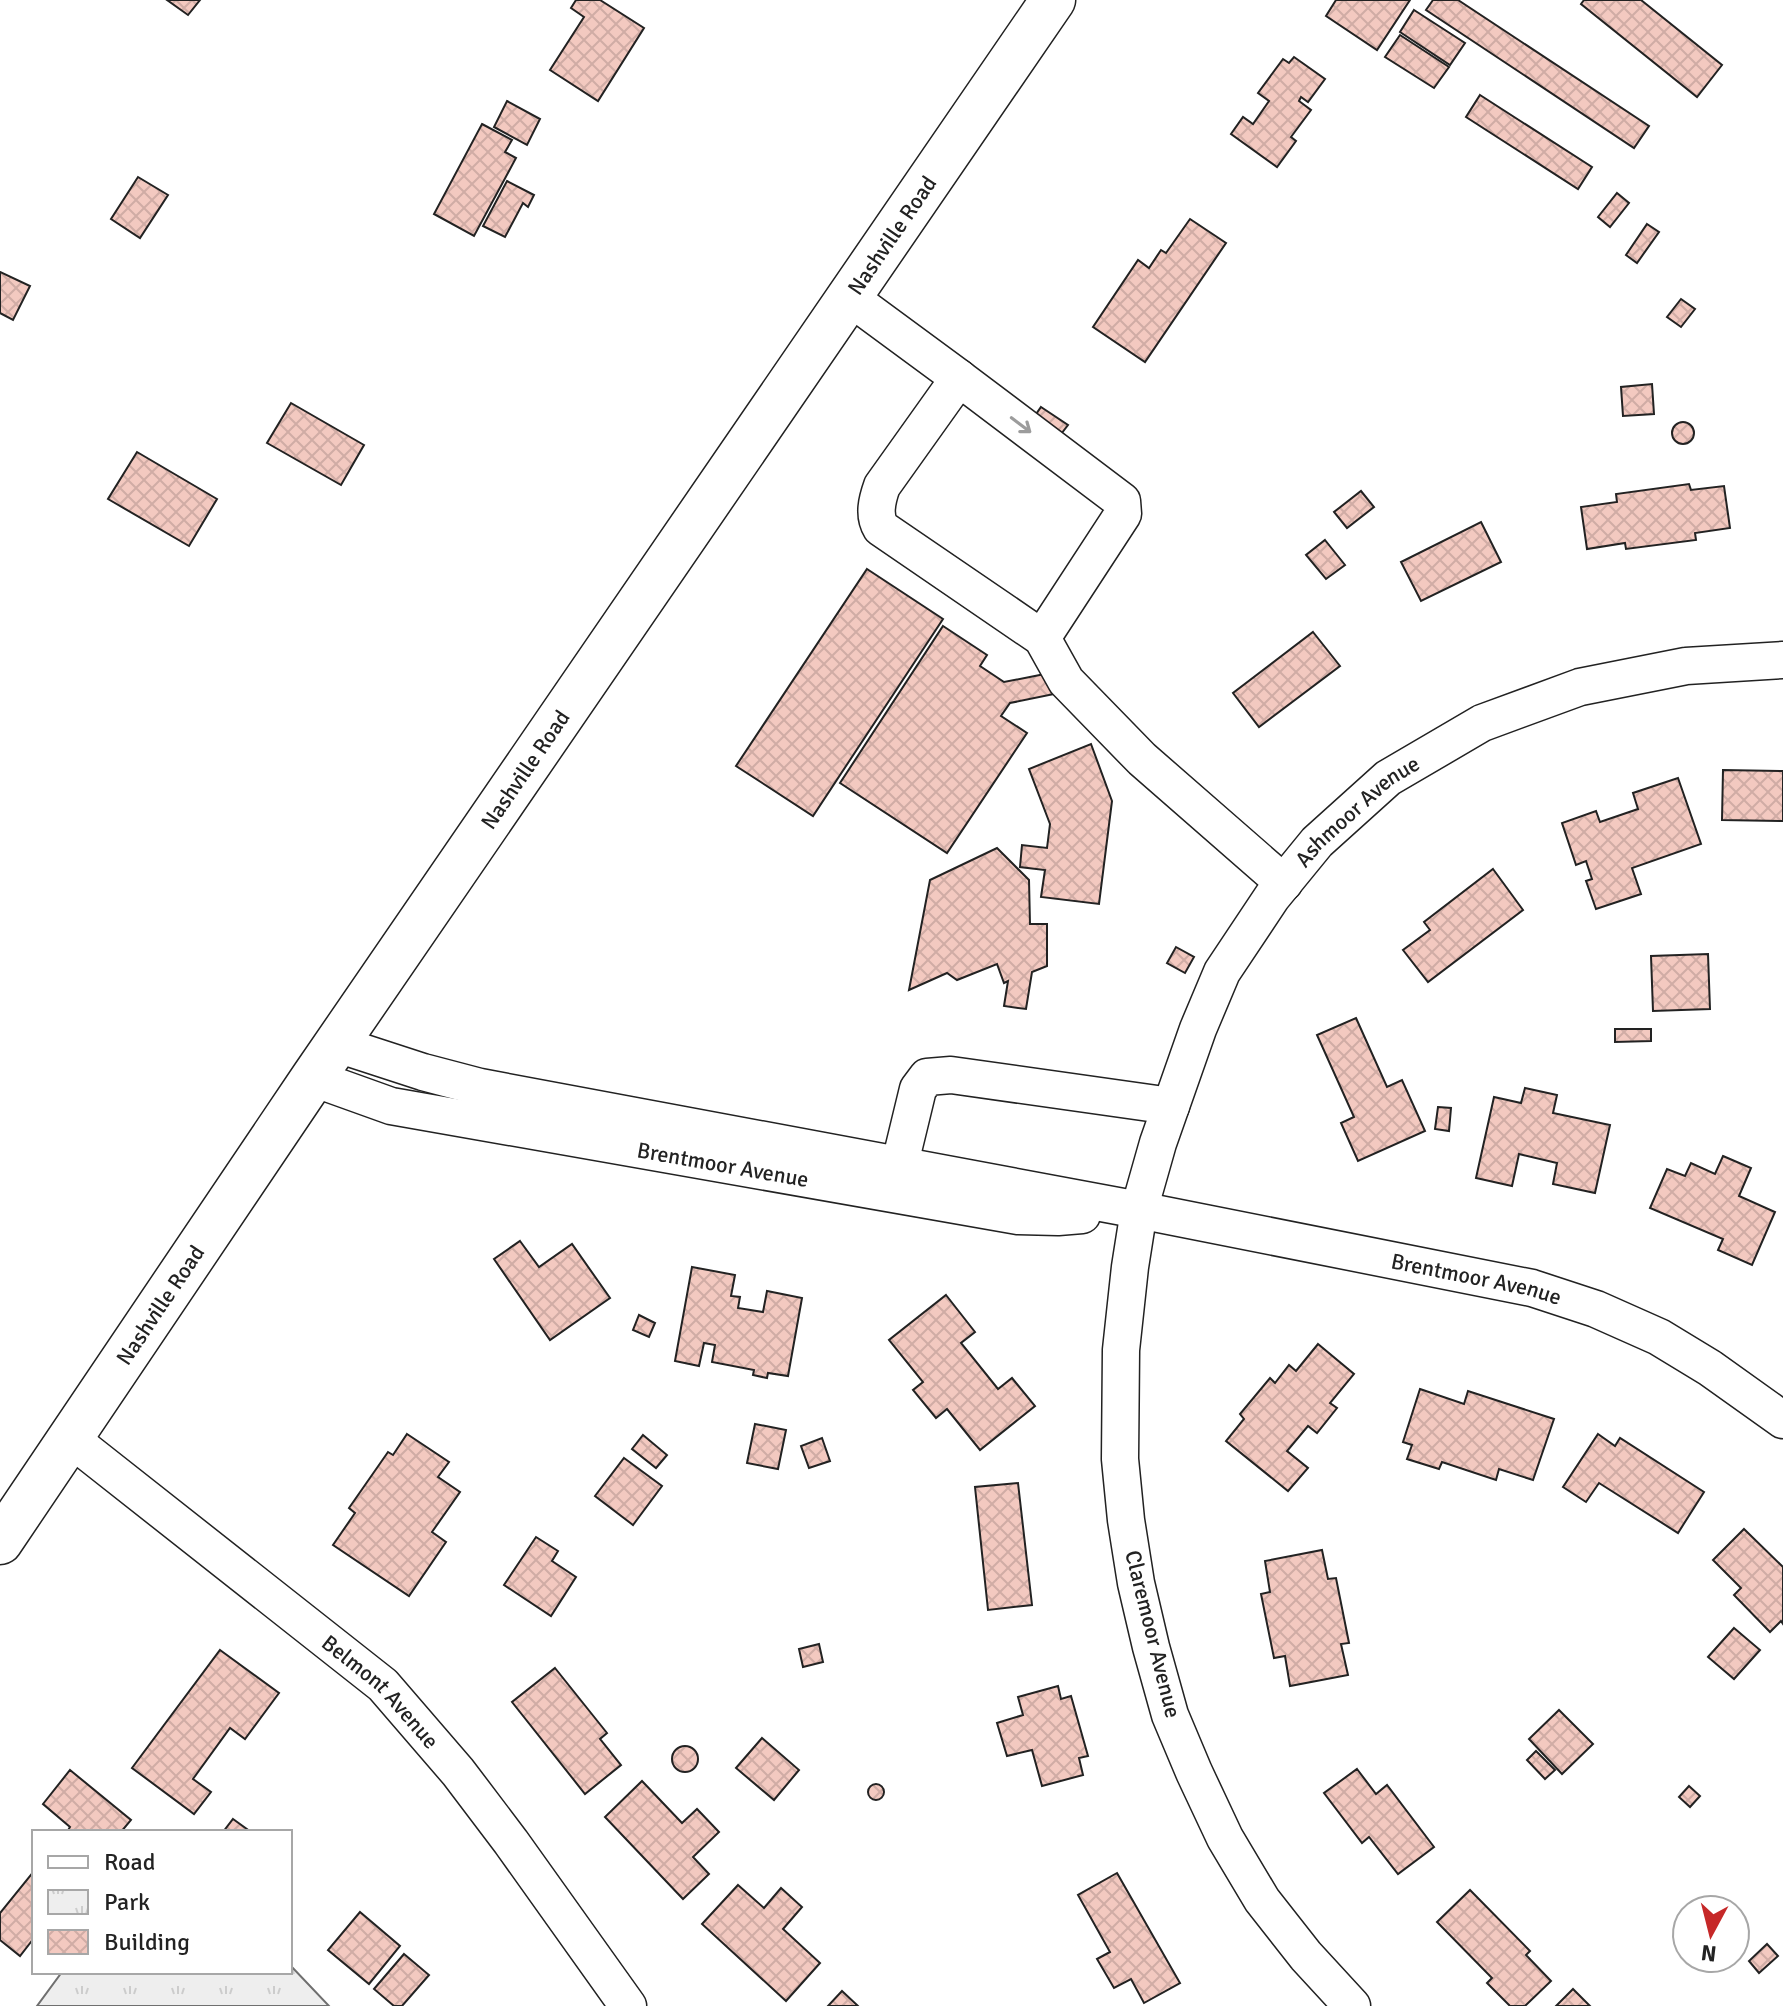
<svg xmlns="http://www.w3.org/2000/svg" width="1783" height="2006" font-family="Signika,sans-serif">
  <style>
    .park { fill: url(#park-tufts); stroke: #6f6f6f; stroke-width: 2 }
    .building { fill: url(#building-cross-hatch); stroke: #222; stroke-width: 2 }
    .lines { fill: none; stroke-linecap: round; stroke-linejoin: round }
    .minor-casing { stroke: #222; stroke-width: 39 }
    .major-casing { stroke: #222; stroke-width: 47 }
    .minor { stroke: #fff; stroke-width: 36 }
    .major { stroke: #fff; stroke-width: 44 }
    .oneway { stroke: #9c9c9c }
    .labels { text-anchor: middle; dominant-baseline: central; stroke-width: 6; stroke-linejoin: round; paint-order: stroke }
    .street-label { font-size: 22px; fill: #222; stroke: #fff }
  </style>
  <defs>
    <pattern id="park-tufts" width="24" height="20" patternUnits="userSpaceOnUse" patternTransform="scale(2)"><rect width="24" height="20" fill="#eee"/><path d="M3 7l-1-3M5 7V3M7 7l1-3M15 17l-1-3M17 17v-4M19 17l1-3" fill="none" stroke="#ccc"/></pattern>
    <pattern id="building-cross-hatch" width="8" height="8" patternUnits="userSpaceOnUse" patternTransform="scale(2)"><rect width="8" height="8" fill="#f3c9c0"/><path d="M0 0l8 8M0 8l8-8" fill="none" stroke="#d0aca5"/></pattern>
  </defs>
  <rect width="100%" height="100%" fill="#fff"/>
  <path class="park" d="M290,1965L329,2006H37L62,1972H290Z"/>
  <g class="building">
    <path d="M167,0H200L188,15Z"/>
    <path d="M576,0H600L644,28L598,101L550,70L584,17L571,8Z"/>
    <path d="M1336,0H1410L1377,50L1326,16Z"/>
    <path d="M1433,0H1458L1649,126L1634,148L1426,10Z"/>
    <path d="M1584,0H1641L1722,65L1697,97L1581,4Z"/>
    <path d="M1414,10L1465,43L1450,65L1400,32Z"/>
    <path d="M1400,35L1449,67L1434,88L1385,57Z"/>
    <path d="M1294,57L1325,79L1308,102L1301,97L1299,101L1311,110L1291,137L1296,141L1277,167L1231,134L1243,117L1253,124L1269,101L1258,93L1283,59L1289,63Z"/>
    <path d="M1480,95L1592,167L1578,189L1466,117Z"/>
    <path d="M507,101L540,119L527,145L494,127Z"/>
    <path d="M482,124L512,140L505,152L516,158L474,236L434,214Z"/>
    <path d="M138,177L168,195L140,238L111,219Z"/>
    <path d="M507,181L534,195L528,207L523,203L505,237L483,226Z"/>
    <path d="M1617,193L1629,203L1610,227L1598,217Z"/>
    <path d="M1190,219L1226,243L1145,362L1093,327L1138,260L1149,268L1161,250L1166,253Z"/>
    <path d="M1647,224L1659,232L1637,263L1626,255Z"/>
    <path d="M0,272L30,286L13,320L0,313Z"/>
    <path d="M1681,299L1695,309L1681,327L1667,317Z"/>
    <path d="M1652,384L1654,414L1623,416L1621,387Z"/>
    <path d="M291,403L364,445L341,485L267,443Z"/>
    <path d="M1041,407L1068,425L1058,438L1032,420Z"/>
    <circle cx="1683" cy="433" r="11"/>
    <path d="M137,452L217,499L189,546L108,499Z"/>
    <path d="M1689,484L1691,490L1724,486L1730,528L1695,533L1696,540L1626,549L1625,543L1587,549L1581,507L1617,502L1616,494Z"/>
    <path d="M1361,491L1374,507L1347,528L1334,512Z"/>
    <path d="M1481,522L1501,562L1421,601L1401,562Z"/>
    <path d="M1325,540L1345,565L1326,579L1306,555Z"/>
    <path d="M867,569L943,619L813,816L736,766Z"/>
    <path d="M943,626L987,655L980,666L1004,682L1055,672L1059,693L1010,703L1001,716L1027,733L947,853L840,783Z"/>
    <path d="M1313,632L1340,666L1259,727L1233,693Z"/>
    <path d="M1091,744L1112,801L1099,904L1041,897L1045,870L1020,867L1022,845L1047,848L1050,824L1029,769Z"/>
    <path d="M1723,770L1783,771V821L1722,820Z"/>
    <path d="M1678,778L1701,844L1632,868L1641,894L1596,909L1586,881L1592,879L1586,861L1576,865L1562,823L1596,811L1600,822L1638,809L1633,793Z"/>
    <path d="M997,848L1029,880L1030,924H1047V966L1032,972L1026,1009L1004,1006L1008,981L1004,983L997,964L957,980L947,973L909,990L930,880Z"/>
    <path d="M1493,869L1523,910L1428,982L1403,950L1430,930L1424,922Z"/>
    <path d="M1176,947L1194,957L1185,973L1167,963Z"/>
    <path d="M1708,954L1710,1009L1653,1011L1651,956Z"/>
    <path d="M1356,1018L1387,1087L1402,1080L1425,1131L1358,1161L1341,1123L1354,1117L1317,1035Z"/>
    <path d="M1615,1029H1651V1041L1615,1042Z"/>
    <path d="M1525,1088L1557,1095L1553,1113L1610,1125L1595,1193L1553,1184L1557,1163L1519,1154L1512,1186L1476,1178L1494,1097L1521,1103Z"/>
    <path d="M1438,1107L1451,1108L1449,1131L1435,1129Z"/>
    <path d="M1723,1156L1751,1168L1739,1196L1775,1212L1752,1265L1718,1250L1723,1239L1650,1208L1667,1169L1685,1176L1691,1163L1715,1174Z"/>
    <path d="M520,1241L539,1267L572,1244L610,1298L550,1340L494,1259Z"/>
    <path d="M692,1267L735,1275L731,1296L740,1297L738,1308L763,1312L767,1291L802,1298L788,1376L768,1373L767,1378L753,1375L754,1370L712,1362L715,1345L704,1343L699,1366L675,1361Z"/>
    <path d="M946,1295L975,1332L961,1343L998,1389L1012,1378L1035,1406L980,1450L947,1409L936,1418L913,1390L923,1382L889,1340Z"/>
    <path d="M639,1315L655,1323L649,1337L633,1330Z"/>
    <path d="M1318,1344L1354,1374L1330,1403L1337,1408L1317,1433L1308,1426L1287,1451L1308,1468L1288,1491L1226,1441L1244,1419L1240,1414L1270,1378L1275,1383L1289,1365L1296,1371Z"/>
    <path d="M1420,1389L1464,1404L1468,1391L1554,1419L1533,1480L1499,1469L1496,1480L1442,1462L1439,1469L1407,1459L1412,1445L1403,1442Z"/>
    <path d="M755,1424L786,1430L778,1469L747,1463Z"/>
    <path d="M407,1434L449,1462L438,1477L460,1492L432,1532L446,1542L409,1596L333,1545L355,1513L349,1508L388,1452L393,1455Z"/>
    <path d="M1598,1434L1615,1446L1620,1438L1704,1492L1678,1533L1599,1483L1586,1502L1563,1487Z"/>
    <path d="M643,1435L667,1455L656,1468L632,1449Z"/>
    <path d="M822,1438L830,1461L809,1468L801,1446Z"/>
    <path d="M624,1458L662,1486L633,1525L595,1496Z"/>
    <path d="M1018,1483L1032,1605L988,1610L975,1487Z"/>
    <path d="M1744,1529L1783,1567V1624L1781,1621L1770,1632L1734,1595L1741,1588L1713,1560Z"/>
    <path d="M536,1537L558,1551L552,1561L576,1577L551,1616L504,1585Z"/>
    <path d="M1322,1550L1328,1579L1336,1578L1349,1643L1341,1644L1348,1675L1290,1686L1285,1656L1274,1658L1261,1594L1270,1592L1265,1561Z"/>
    <path d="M1734,1628L1760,1650L1734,1679L1708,1657Z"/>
    <path d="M819,1644L823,1662L803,1667L799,1649Z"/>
    <path d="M220,1650L279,1693L245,1739L230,1728L193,1779L211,1792L194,1814L132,1768Z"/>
    <path d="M555,1668L607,1733L600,1739L621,1765L585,1794L512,1702Z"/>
    <path d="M1058,1686L1061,1699L1071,1696L1088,1756L1079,1758L1083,1775L1042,1786L1032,1750L1007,1756L997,1723L1023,1715L1018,1697Z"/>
    <path d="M1559,1710L1593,1744L1562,1774L1529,1739Z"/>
    <path d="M762,1738L799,1770L774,1800L736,1768Z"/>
    <circle cx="685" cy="1759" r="13"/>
    <path d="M1536,1751L1555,1770L1545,1779L1527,1760Z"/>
    <path d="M1357,1769L1376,1794L1387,1785L1434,1847L1398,1874L1369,1837L1362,1843L1324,1793Z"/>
    <path d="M70,1770L131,1820L121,1832H67L70,1827L43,1804Z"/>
    <path d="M642,1781L682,1823L697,1809L719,1832L693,1857L709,1874L683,1899L605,1817Z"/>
    <circle cx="876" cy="1792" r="8"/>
    <path d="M1689,1786L1700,1796L1690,1807L1679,1797Z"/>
    <path d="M233,1819L251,1832H223Z"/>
    <path d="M34,1871V1938L20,1956L0,1940V1913Z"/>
    <path d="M1117,1873L1180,1983L1144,2003L1131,1979L1114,1988L1097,1959L1110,1952L1078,1895Z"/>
    <path d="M738,1885L764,1908L781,1888L802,1907L783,1929L820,1963L786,2001L702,1924Z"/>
    <path d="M1470,1890L1530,1951L1526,1955L1551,1981L1525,2006H1510L1487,1983L1492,1978L1437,1922Z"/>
    <path d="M360,1912L400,1946L369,1984L328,1950Z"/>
    <path d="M1767,1944L1778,1956L1759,1973L1749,1961Z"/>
    <path d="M404,1954L429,1975L402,2006H394L374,1989Z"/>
    <path d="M1573,1989L1590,2006H1556Z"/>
    <path d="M842,1991L858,2006H828Z"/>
  </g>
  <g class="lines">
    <defs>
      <g id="minor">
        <path d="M849,297L959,378L882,486C877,500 873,515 881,528L1042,638L1066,681L1142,759L1284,883"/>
        <path d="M959,378L1122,501L1123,514L1042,638"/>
        <path id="s1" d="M337,1044L423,1072L480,1087L1139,1210L1532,1288L1596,1309L1659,1337L1710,1368L1783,1420"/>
        <path id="s2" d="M313,1078L391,1106L1018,1216L1058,1217L1082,1215"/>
        <path d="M894,1188L918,1089L927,1077L951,1075L1171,1106"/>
        <path id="s3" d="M71,1439L383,1685L458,1772L511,1842L628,2006"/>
        <path id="s4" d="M1352,2006L1306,1956L1262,1900L1225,1838L1194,1772L1170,1715L1151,1647L1136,1583L1126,1520L1120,1459L1121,1350L1130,1267L1139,1210L1158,1143L1198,1029L1222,972L1272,897L1317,842L1388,778L1482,723L1580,687L1686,666L1783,660"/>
      </g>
      <g id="major">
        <path id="s5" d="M0,1542L313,1078L1053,0"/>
      </g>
    </defs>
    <use href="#minor" class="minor-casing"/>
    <use href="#major" class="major-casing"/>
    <use href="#minor" class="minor"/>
    <use href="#major" class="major"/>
  </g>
  <defs><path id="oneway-shaft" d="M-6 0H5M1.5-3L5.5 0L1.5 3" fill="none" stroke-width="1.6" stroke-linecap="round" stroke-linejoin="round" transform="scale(2)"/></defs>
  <use class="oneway" href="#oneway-shaft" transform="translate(1021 425) rotate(37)"/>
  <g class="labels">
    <g class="street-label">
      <text stroke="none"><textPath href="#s5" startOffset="1582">Nashville Road</textPath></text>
      <text stroke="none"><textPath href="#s5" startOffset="934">Nashville Road</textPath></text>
      <text stroke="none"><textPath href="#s4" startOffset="1322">Ashmoor Avenue</textPath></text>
      <text stroke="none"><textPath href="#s2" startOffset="420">Brentmoor Avenue</textPath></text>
      <text stroke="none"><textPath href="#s1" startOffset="1164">Brentmoor Avenue</textPath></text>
      <text stroke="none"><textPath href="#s5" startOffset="286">Nashville Road</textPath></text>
      <text transform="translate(1153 1634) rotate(76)">Claremoor Avenue</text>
      <text stroke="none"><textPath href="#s3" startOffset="400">Belmont Avenue</textPath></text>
    </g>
  </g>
  <rect x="32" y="1830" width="260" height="144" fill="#ffffff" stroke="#a7a7a7" stroke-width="2"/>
  <rect x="48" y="1856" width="40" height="12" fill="#ffffff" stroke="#a7a7a7" stroke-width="2"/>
  <text x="104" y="1870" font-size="24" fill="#222222">Road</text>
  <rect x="48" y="1890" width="40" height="24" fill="url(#park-tufts)" stroke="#a7a7a7" stroke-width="2"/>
  <text x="104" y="1910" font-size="24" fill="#222222">Park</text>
  <rect x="48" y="1930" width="40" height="24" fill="url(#building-cross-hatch)" stroke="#a7a7a7" stroke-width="2"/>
  <text x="104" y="1950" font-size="24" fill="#222222">Building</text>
  <g transform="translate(1711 1934) rotate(187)"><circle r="38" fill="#ffffff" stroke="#a7a7a7" stroke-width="2"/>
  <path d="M0-6L14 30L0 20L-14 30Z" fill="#c62828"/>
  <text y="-12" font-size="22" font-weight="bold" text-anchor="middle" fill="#222222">N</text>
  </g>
</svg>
